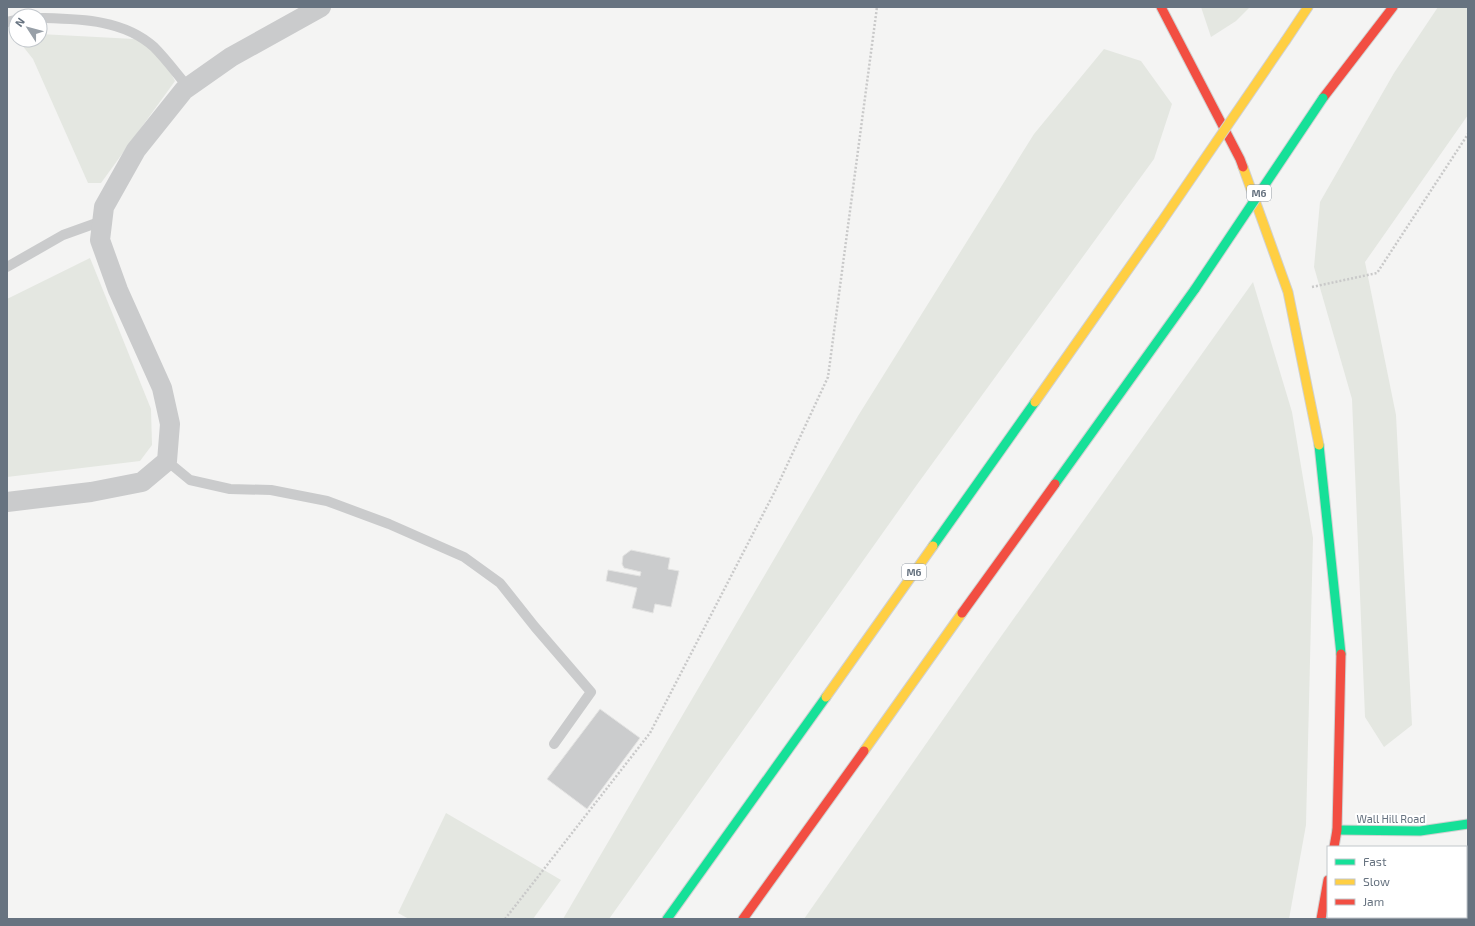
<svg xmlns="http://www.w3.org/2000/svg" width="1475" height="926" font-family="'Exo 2',sans-serif">
  <style>
    .green { fill: #e4e7e1 }
    .building { fill: #cbcccd; stroke: #e4e4e3 }
    .lines { fill: none; stroke-linecap: round; stroke-linejoin: round }
    .fast-casing { stroke: #d0d1d1; stroke-width: 11 }
    .slow-casing { stroke: #d0d1d1; stroke-width: 11 }
    .jam-casing { stroke: #d0d1d1; stroke-width: 11 }
    .path { stroke: #c9c9c9; stroke-width: 2.5; stroke-dasharray: 2 2; stroke-linecap: butt }
    .lane { stroke: #cacbcc; stroke-width: 10 }
    .street { stroke: #cacbcc; stroke-width: 20 }
    .fast { stroke: #16e098; stroke-width: 9 }
    .slow { stroke: #ffcf43; stroke-width: 9 }
    .jam { stroke: #f24e42; stroke-width: 9 }
    .fast-bridge-casing { stroke: #d0d0d1; stroke-width: 11; stroke-linecap: butt }
    .slow-bridge-casing { stroke: #d0d0d1; stroke-width: 11; stroke-linecap: butt }
    .fast-bridge { stroke: #16e098; stroke-width: 9 }
    .slow-bridge { stroke: #ffcf43; stroke-width: 9 }
    .labels { text-anchor: middle; dominant-baseline: central; stroke-width: 4; stroke-linejoin: round; paint-order: stroke }
    .shield { fill: #fff; stroke: #959da6; stroke-width: 1 }
    .shield-label { font-size: 10px; font-weight: bold; fill: #677380 }
    .street-label { font-size: 11px; fill: #677380; stroke: #fff }
  </style>
  <rect width="100%" height="100%" fill="#f4f4f3"/>
  <g class="green">
    <path d="M1201,7H1250L1236,21L1211,37Z"/>
    <path d="M1438,7H1468V115L1365,262L1396,415L1412,725L1384,747L1365,717L1352,399L1314,267L1320,202L1394,73Z"/>
    <path d="M40,34L153,40L175,81L101,183H88L33,59L18,40H40Z"/>
    <path d="M1104,49L1141,61L1172,104L1154,159L916,486L609,919H563L858,416L1034,134Z"/>
    <path d="M90,258L151,409L152,445L140,461L7,477V299Z"/>
    <path d="M1253,282L1292,412L1313,538L1306,825L1289,919H804L990,652Z"/>
    <path d="M446,813L561,880L533,919H409L398,913Z"/>
  </g>
  <g class="building">
    <path d="M631,550L670,558L668,569L679,571L671,607L655,604L653,613L632,608L637,588L606,581L608,570L640,576L641,572L624,568L622,564L623,556Z"/>
    <path d="M600,709L640,738L587,809L547,779Z"/>
  </g>
  <g class="lines">
    <defs>
      <g id="fast">
        <path d="M1319,445L1341,654"/>
        <path d="M1055,484L1195,289"/>
        <path d="M933,546L1035,402"/>
        <path d="M1337,830L1420,831L1468,824"/>
        <path d="M667,919L826,697"/>
      </g>
      <g id="slow">
        <path d="M1286,40L1308,7"/>
        <path d="M1243,167L1288,292L1319,445"/>
        <path d="M1035,402L1160,224"/>
        <path d="M826,697L933,546"/>
        <path d="M864,751L962,613"/>
      </g>
      <g id="jam">
        <path d="M1161,7L1240,159L1243,167"/>
        <path d="M1323,98L1393,7"/>
        <path d="M962,613L1055,484"/>
        <path d="M1334,847L1337,830L1341,654"/>
        <path d="M743,919L864,751"/>
        <path d="M1321,919L1328,880"/>
      </g>
    </defs>
    <use href="#fast" class="fast-casing"/>
    <use href="#slow" class="slow-casing"/>
    <use href="#jam" class="jam-casing"/>
    <g class="path">
      <path d="M1312,287L1377,273L1468,134"/>
      <path d="M505,919L650,733L775,491L828,377L877,7"/>
    </g>
    <g class="lane">
      <path d="M40,18C79,19 123,19 154,47C166,59 177,74 188,87"/>
      <path d="M7,22L16,20"/>
      <path d="M7,267L63,235L102,221"/>
      <path d="M167,461L190,480L230,489L271,490L327,501L389,524L464,557L500,583L535,627L591,692L554,744"/>
    </g>
    <path class="street" d="M7,502L91,492L142,482L167,461L170,424L162,388L118,290L100,240L104,207L136,150L184,90L231,57L321,7"/>
    <use href="#fast" class="fast"/>
    <use href="#slow" class="slow"/>
    <use href="#jam" class="jam"/>
    <defs>
      <path id="fast-bridge" d="M1195,289L1323,98"/>
      <path id="slow-bridge" d="M1160,224L1286,40"/>
    </defs>
    <use href="#fast-bridge" class="fast-bridge-casing"/>
    <use href="#slow-bridge" class="slow-bridge-casing"/>
    <use href="#fast-bridge" class="fast-bridge"/>
    <use href="#slow-bridge" class="slow-bridge"/>
  </g>
  <g class="labels">
    <g class="shield">
      <rect x="1247" y="185" width="24" height="16" rx="3"/>
      <rect x="902" y="564" width="24" height="16" rx="3"/>
    </g>
    <g class="shield-label">
      <text x="1259" y="193">M6</text>
      <text x="914" y="572">M6</text>
    </g>
    <g class="street-label">
      <text x="1391" y="818">Wall Hill Road</text>
    </g>
  </g>
  <rect width="1475" height="926" fill="none" stroke="#677380" stroke-width="16"/>
  <rect x="1327" y="846" width="140" height="72" fill="#ffffff" stroke="#c2c7cc"/>
  <rect x="1335" y="859" width="20" height="6" fill="#16e098" stroke="#c2c7cc"/>
  <text x="1363" y="866" font-size="12" fill="#677380">Fast</text>
  <rect x="1335" y="879" width="20" height="6" fill="#ffcf43" stroke="#c2c7cc"/>
  <text x="1363" y="886" font-size="12" fill="#677380">Slow</text>
  <rect x="1335" y="899" width="20" height="6" fill="#f24e42" stroke="#c2c7cc"/>
  <text x="1363" y="906" font-size="12" fill="#677380">Jam</text>
  <g transform="translate(28 28) rotate(306)"><circle r="19" fill="#ffffff" stroke="#c2c7cc"/>
  <path d="M0-3L7 15L0 10L-7 15Z" fill="#98a0a8"/>
  <text y="-6" font-size="11" font-weight="bold" text-anchor="middle" fill="#677380">N</text>
  </g>
</svg>
